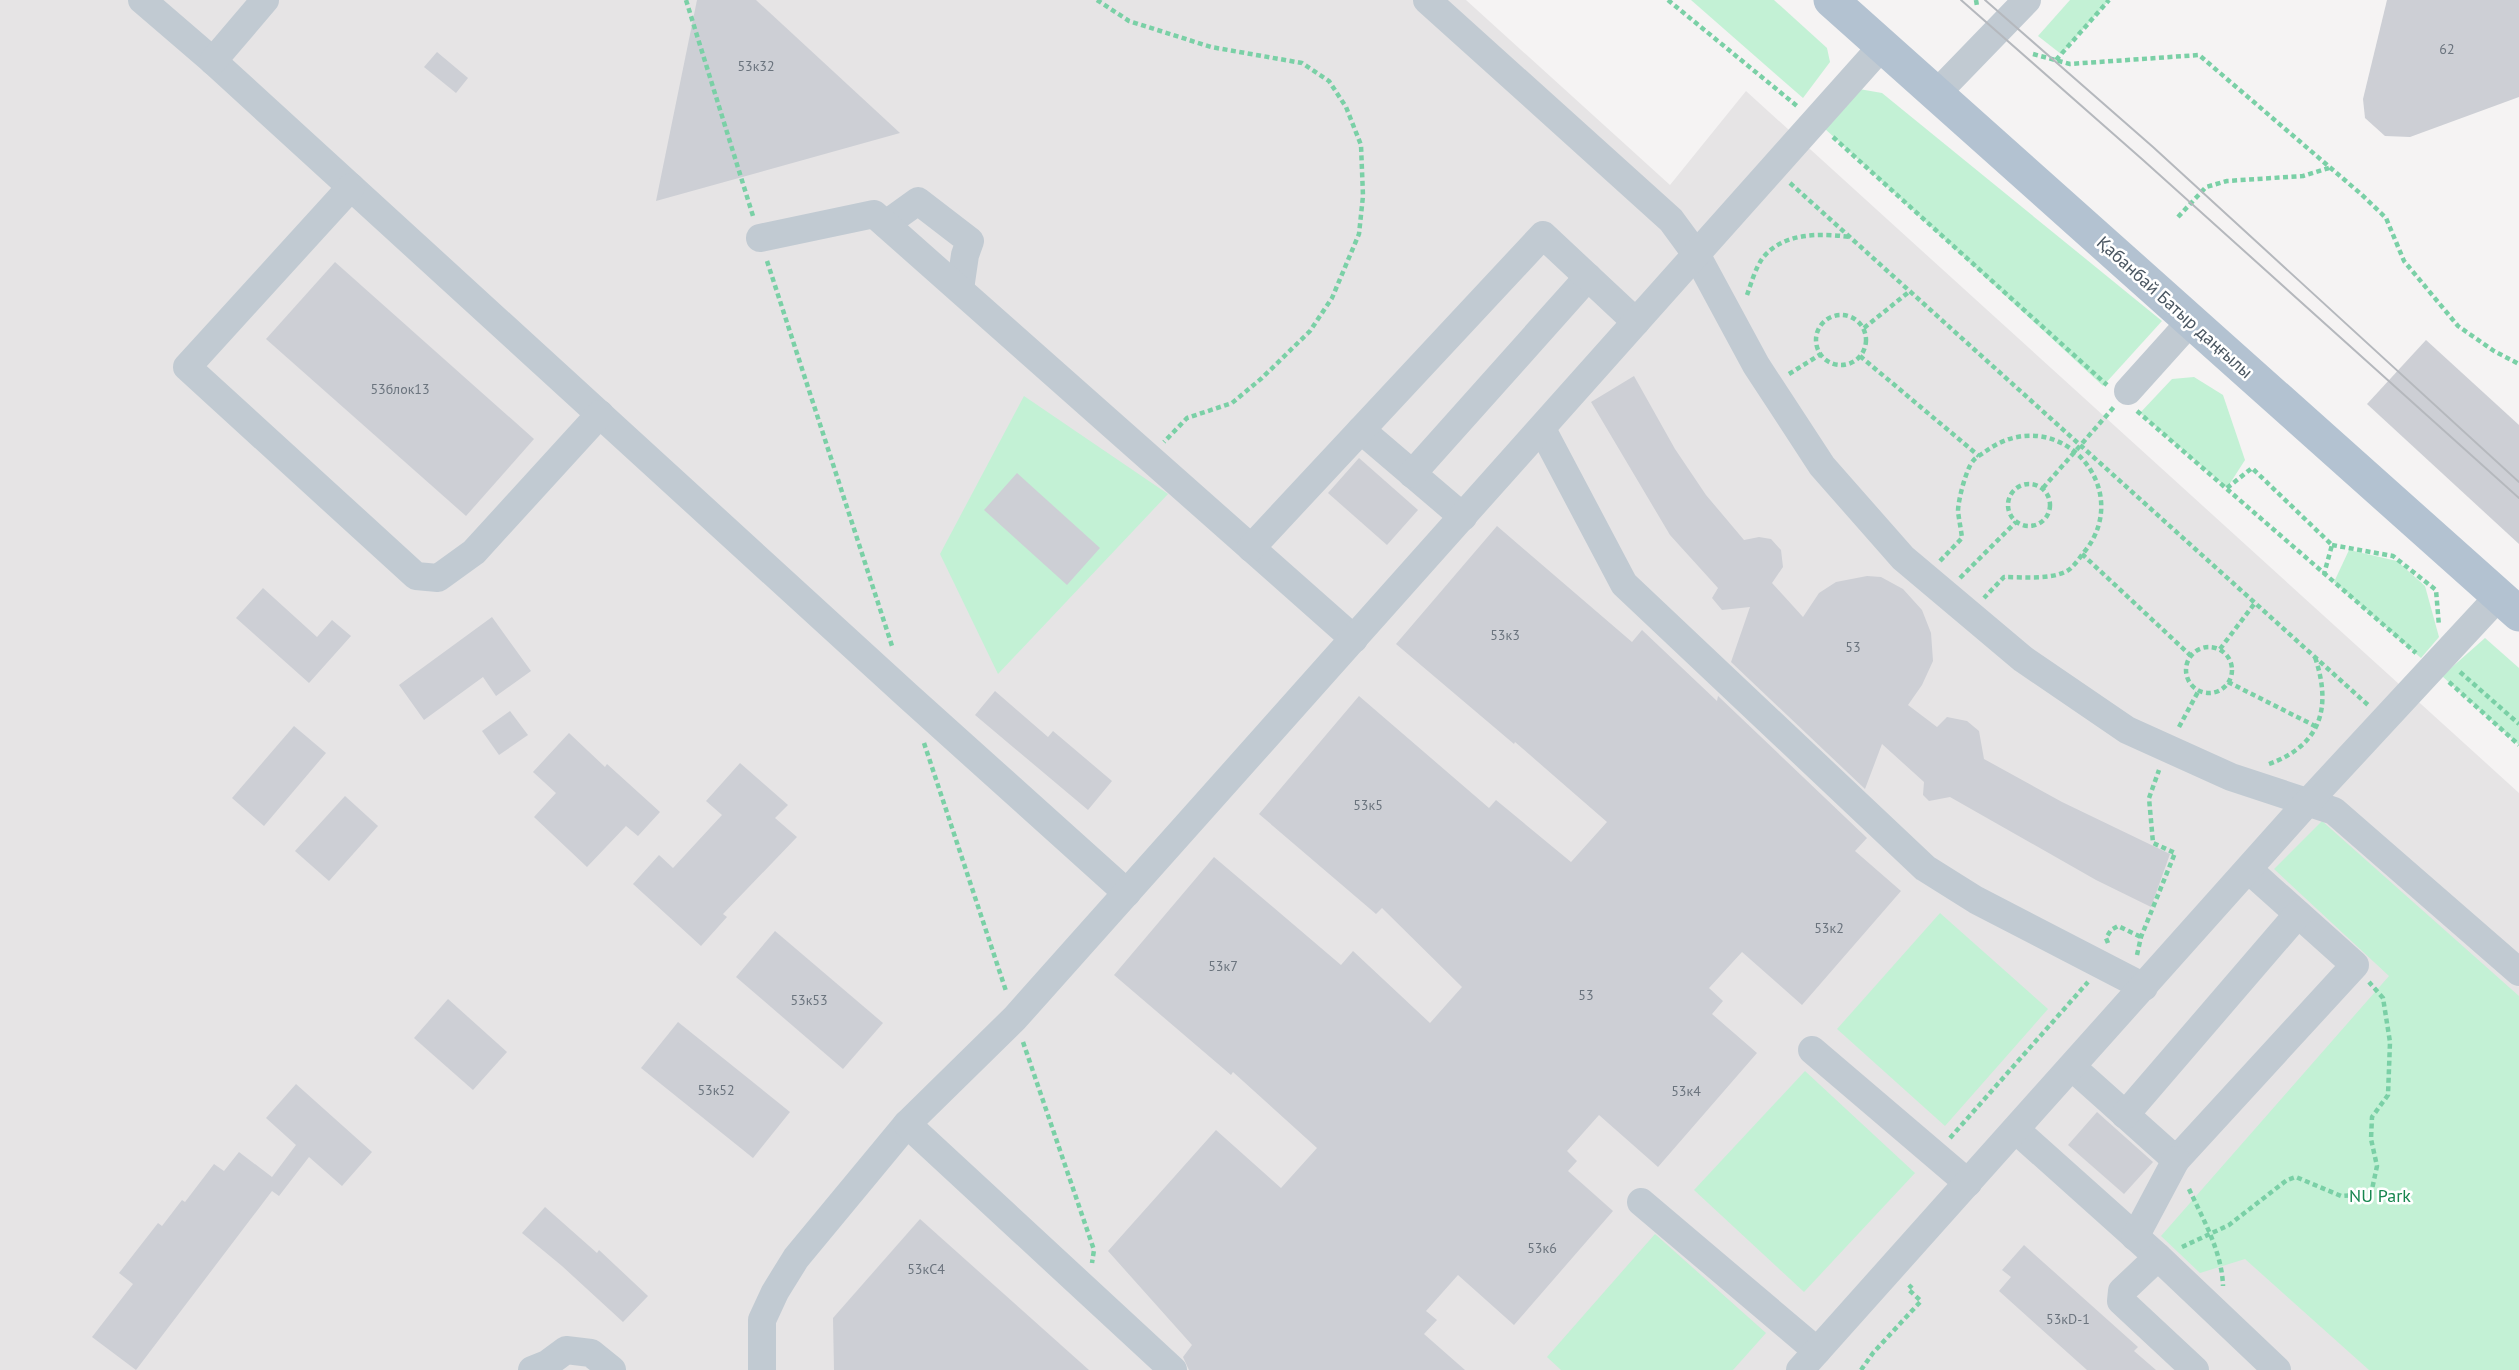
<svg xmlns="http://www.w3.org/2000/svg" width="2519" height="1370" font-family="'PT Sans',sans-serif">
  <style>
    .education { fill: #e6e4e5 }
    .green { fill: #c3f1d5 }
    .building { fill: #cdcfd5 }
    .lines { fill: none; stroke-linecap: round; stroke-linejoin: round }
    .path { stroke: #7ad0a6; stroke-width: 4.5; stroke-dasharray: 5 3.5; stroke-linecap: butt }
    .minor { stroke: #c1cad2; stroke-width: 28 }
    .major { stroke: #b3c2d1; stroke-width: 35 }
    .tram { stroke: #b5b8bd; stroke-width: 2 }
    .labels { text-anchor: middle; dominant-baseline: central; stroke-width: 5; stroke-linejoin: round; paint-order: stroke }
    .number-label { font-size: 14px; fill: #6b747e }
    .street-label { font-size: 18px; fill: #4a5661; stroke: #fff }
    .park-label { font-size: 18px; fill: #17864f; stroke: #fff }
  </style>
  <rect width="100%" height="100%" fill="#f5f3f3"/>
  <path class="education" d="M0,0H1466L1670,185L1746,91L2519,793V1370H0Z"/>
  <g class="green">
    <path d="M1691,0H1774L1827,48L1830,62L1803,98Z"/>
    <path d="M2070,0H2109L2061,54L2038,36Z"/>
    <path d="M1859,89L1882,93L2162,321L2103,386L1823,127Z"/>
    <path d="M2194,377L2223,395L2245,460L2227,488L2140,413L2172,379Z"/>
    <path d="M1024,396L1168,494L998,674L940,554Z"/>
    <path d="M2349,550L2397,561L2425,586L2439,637L2421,658L2334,582Z"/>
    <path d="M2485,638L2519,668V745L2442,676Z"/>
    <path d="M2322,821L2519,996V1370H2369L2245,1259L2200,1273L2161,1236L2389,976L2274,869Z"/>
    <path d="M1940,913L2048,1009L1945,1126L1837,1029Z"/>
    <path d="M1805,1071L1915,1173L1804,1292L1694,1190Z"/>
    <path d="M1655,1234L1766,1333L1733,1370H1561L1547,1357Z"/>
  </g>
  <g class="building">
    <path d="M697,0H756L900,133L656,201Z"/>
    <path d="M2387,0H2519V97L2410,137L2385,136L2365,118L2363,99Z"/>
    <path d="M437,52L468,78L456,93L424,67Z"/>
    <path d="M335,262L534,439L466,516L266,339Z"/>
    <path d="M2426,340L2519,425V544L2367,404Z"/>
    <path d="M1634,376L1675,449L1706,495L1744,540L1759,537L1771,539L1781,550L1783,567L1772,583L1803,617L1819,593L1836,582L1867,576L1881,577L1903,589L1922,610L1931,633L1933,661L1922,685L1908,705L1937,727L1947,717L1967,721L1979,731L1984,759L2062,802L2170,854L2151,907L2096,880L1950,797L1929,801L1923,795L1924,782L1882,744L1865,789L1731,662L1750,607L1722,610L1712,598L1718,588L1670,535L1591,402Z"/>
    <path d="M1359,458L1418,510L1387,545L1328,493Z"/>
    <path d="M1017,473L1100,548L1067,585L984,510Z"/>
    <path d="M1497,526L1632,642L1642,630L1717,701L1718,696L1867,838L1855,851L1901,891L1802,1005L1742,952L1709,988L1723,1001L1712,1014L1757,1053L1658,1167L1599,1115L1567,1151L1577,1161L1568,1171L1613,1211L1514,1325L1458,1275L1426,1311L1437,1320L1424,1334L1465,1370H1189L1183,1357L1192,1345L1108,1251L1216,1130L1281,1188L1317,1148L1233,1072L1231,1075L1114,975L1214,857L1341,965L1353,951L1430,1023L1462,987L1382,908L1376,914L1259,814L1359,696L1489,808L1496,800L1571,862L1607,822L1515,742L1514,744L1396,644Z"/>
    <path d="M263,588L317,637L332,620L351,636L309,683L236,618Z"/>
    <path d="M492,617L531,671L496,696L483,677L424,720L399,685Z"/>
    <path d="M995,691L1048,737L1053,731L1112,781L1088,810L975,715Z"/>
    <path d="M510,711L528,735L499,755L482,731Z"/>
    <path d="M294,726L326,753L264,826L232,798Z"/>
    <path d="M569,733L605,767L607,764L660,812L638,836L626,826L587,867L534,817L556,793L533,772Z"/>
    <path d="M740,763L788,805L775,818L797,837L723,914L727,917L701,946L633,884L659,855L673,868L722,815L706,801Z"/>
    <path d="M345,796L378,826L329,881L295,851Z"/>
    <path d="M775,931L883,1023L843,1069L736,977Z"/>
    <path d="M448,999L507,1052L473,1090L414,1038Z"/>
    <path d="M678,1022L790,1112L753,1158L641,1068Z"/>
    <path d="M296,1084L372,1152L342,1186L309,1157L279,1196L272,1191L136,1370L92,1337L133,1284L119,1273L158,1223L162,1226L182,1200L185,1202L214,1164L224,1171L239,1152L272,1177L296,1145L266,1118Z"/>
    <path d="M2097,1112L2153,1162L2124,1194L2068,1145Z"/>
    <path d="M545,1207L597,1253L599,1250L648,1296L623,1322L562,1266L522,1233Z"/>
    <path d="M920,1219L1089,1370H834L833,1318Z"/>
    <path d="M2024,1245L2138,1347L2134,1351L2156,1370H2087L1999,1291L2011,1277L2002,1270Z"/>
  </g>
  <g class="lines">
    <g class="path">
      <path d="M686,0L753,216"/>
      <path d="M1097,0L1129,21L1211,47L1302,63L1329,81L1346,107L1361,145L1363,196L1359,234L1332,298L1310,331L1262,378L1232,403L1187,418L1164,442"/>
      <path d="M1668,0L1797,106"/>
      <path d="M1976,0L1977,6"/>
      <path d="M2033,54L2070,64L2199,55L2361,194L2386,218L2404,261L2458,326L2494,351L2519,364"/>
      <path d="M2056,60L2109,0"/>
      <path d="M1833,137L2107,385"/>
      <path d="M1790,183L2368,705"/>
      <path d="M2178,217L2206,187L2227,181L2303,176L2329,168"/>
      <path d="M767,261L893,649"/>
      <path d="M1747,295C1751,284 1755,269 1762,259C1782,232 1821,233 1850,237"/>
      <circle cx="1841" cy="340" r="25"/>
      <path d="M1864,328L1910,291"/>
      <path d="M1860,356L1979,456"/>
      <path d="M1789,374L1821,354"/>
      <path d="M2137,411L2416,653"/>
      <circle cx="2029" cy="505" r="21"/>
      <path d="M2043,488L2114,407"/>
      <path d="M2227,488L2252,468L2332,545L2324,574"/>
      <path d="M2332,545L2393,556L2436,590L2439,626"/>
      <path d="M2082,554L2190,655"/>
      <path d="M1940,561L1962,538C1961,529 1959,520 1958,511C1958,501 1966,469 1973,461C1976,457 1982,454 1986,451C2057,400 2136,487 2085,551C2080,557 2074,567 2067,571C2050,580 2023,577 2004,577L1984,598"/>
      <path d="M1960,578L2016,522"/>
      <circle cx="2209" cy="670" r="23"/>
      <path d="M2220,649L2255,603"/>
      <path d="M2460,672L2519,724"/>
      <path d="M2228,682L2317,727"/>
      <path d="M2449,682L2519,745"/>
      <path d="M2179,727L2199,690"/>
      <path d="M924,743L1006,991"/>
      <path d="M2269,764C2321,745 2332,708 2315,657"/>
      <path d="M2108,943L2106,938L2111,930L2118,926L2141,937"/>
      <path d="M2137,955L2141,937L2175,853L2153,843L2149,798L2159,770"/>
      <path d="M1023,1042L1094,1250L1092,1263"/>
      <path d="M1950,1138L2088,982"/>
      <path d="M2189,1189C2203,1219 2222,1252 2223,1286"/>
      <path d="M2182,1247L2229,1225L2287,1180L2296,1177L2341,1196L2371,1194L2377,1166L2371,1139L2372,1117L2388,1095L2390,1042L2383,998L2369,982"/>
      <path d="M1861,1370L1873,1353L1921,1301L1908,1289L1912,1285"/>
    </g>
    <g class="minor">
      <path d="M142,0L213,61L908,696L1127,893"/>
      <path d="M1427,0L1671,220L1696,254L1756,365L1822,466L1903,558L2023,659L2127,730L2231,777L2334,811L2519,972"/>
      <path d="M213,61L265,0"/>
      <path d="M1936,94L2027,0"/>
      <path d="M351,187L187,367L416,576L438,578L474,552L600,414"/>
      <path d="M886,224L918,201L970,241L965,255L960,289"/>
      <path d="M760,238L874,214L1354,639"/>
      <path d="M2128,391L2191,321"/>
      <path d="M1542,429L1624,584L1925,868L1976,900L2144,987"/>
      <path d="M1361,430L1463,517"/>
      <path d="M1412,474L1588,277"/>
      <path d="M1251,548L1543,235L1636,322"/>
      <path d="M1812,1050L1968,1183"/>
      <path d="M2072,1067L2176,1160L2355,965L2249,870"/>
      <path d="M2125,1115L2298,914"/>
      <path d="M2016,1130L2158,1257L2277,1370"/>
      <path d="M1641,1202L1817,1351"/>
      <path d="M2135,1237L2176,1160"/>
      <path d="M2158,1257L2122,1291L2121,1301L2195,1370"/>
      <path d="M532,1370L547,1364L566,1350L591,1353L612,1370"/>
      <path d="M762,1370V1320L775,1292L796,1258L907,1124"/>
      <path d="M1173,1370L907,1124L1015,1018L1882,46"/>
      <path d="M1800,1370L2308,802L2499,596"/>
    </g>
    <path class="major" d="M1831,0L2519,614"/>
    <g class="tram">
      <path d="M1961,0L2143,160L2519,498"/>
      <path d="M1985,0L2153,147L2519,482"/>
    </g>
  </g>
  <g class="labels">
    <g class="number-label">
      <text x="2447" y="49">62</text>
      <text x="756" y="66">53к32</text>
      <text x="400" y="389">53блок13</text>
      <text x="1505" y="635">53к3</text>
      <text x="1853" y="647">53</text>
      <text x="1368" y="805">53к5</text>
      <text x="1829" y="928">53к2</text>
      <text x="1223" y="966">53к7</text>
      <text x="1586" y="995">53</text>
      <text x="809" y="1000">53к53</text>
      <text x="716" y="1090">53к52</text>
      <text x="1686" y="1091">53к4</text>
      <text x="1542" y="1248">53к6</text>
      <text x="926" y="1269">53кС4</text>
      <text x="2068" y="1319">53кD-1</text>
    </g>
    <g class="street-label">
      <text transform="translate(2175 307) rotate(42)">Қабанбай Батыр даңғылы</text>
    </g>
    <g class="park-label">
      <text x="2380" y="1195">NU Park</text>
    </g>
  </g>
</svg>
